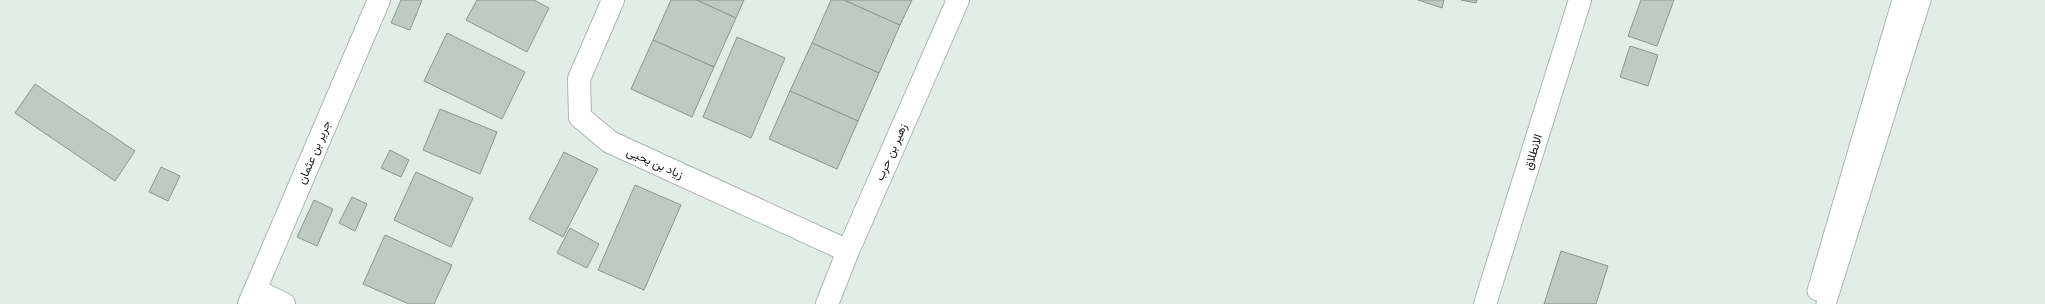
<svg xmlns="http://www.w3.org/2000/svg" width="2045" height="304" font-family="Karla,Vazirmatn,sans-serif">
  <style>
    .building { fill: #bfcac4; stroke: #8d9792 }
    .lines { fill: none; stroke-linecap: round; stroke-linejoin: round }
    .service-casing { stroke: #adb7b2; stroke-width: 21 }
    .minor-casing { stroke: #adb7b2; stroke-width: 24 }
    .service { stroke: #fff; stroke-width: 19 }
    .minor { stroke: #fff; stroke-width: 22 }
    .labels { text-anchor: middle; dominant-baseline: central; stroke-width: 4; stroke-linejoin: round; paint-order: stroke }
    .street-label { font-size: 12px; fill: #181c1a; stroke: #fff }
  </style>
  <rect width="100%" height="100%" fill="#e2ede7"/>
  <g class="building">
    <path d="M401,0H422L410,30L391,23Z"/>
    <path d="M477,0H534L549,8L527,52L466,20Z"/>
    <path d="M671,0H697L736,18L714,67L653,40Z"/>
    <path d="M697,0H744L736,18Z"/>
    <path d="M831,0H844L900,25L879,73L812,43Z"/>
    <path d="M844,0H912L900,25Z"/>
    <path d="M1418,0H1444L1442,8Z"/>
    <path d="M1461,0H1477L1476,3Z"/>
    <path d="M1641,0H1674L1657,46L1628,36Z"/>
    <path d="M447,33L525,72L502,119L424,81Z"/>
    <path d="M737,37L785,58L751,138L703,117Z"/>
    <path d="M653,40L714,67L692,117L631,89Z"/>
    <path d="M812,43L879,73L858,121L790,91Z"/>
    <path d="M1630,46L1658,55L1648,86L1620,77Z"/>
    <path d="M35,84L135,151L115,181L15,113Z"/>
    <path d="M790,91L858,121L837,169L769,139Z"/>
    <path d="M440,109L497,132L480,174L423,150Z"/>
    <path d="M390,150L409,160L401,177L381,168Z"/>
    <path d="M564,152L598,169L563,237L529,219Z"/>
    <path d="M161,167L180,176L168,201L149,192Z"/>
    <path d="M416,172L473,198L451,247L394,220Z"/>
    <path d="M635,185L681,205L644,290L598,270Z"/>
    <path d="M352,197L367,204L355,231L339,223Z"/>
    <path d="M314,200L333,209L317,246L297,237Z"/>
    <path d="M570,228L599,244L587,268L557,253Z"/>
    <path d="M385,235L452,265L434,304H409L363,284Z"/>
    <path d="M1561,251L1608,266L1596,304H1544Z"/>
  </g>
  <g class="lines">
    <defs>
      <g id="service">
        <path d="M1817,291L1902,0"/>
        <path d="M1826,304L1921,0"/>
      </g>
      <g id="minor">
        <path d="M613,0L579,79L580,117L610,142L848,251"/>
        <path d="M255,290L284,304"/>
        <path d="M249,304L379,0"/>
        <path d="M827,304L848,251L958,0"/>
        <path d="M1485,304L1580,0"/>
      </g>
    </defs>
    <use href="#service" class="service-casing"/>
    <use href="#minor" class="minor-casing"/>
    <use href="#service" class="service"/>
    <use href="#minor" class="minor"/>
  </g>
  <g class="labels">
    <g class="street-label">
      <text transform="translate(314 152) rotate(-67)">جرير بن عثمان</text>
      <text transform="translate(891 152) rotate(-66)">زهير بن حرب</text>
      <text transform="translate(1533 152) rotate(-73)">الانطلاق</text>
      <text transform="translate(655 163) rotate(24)">زياد بن يحيى</text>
    </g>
  </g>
</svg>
